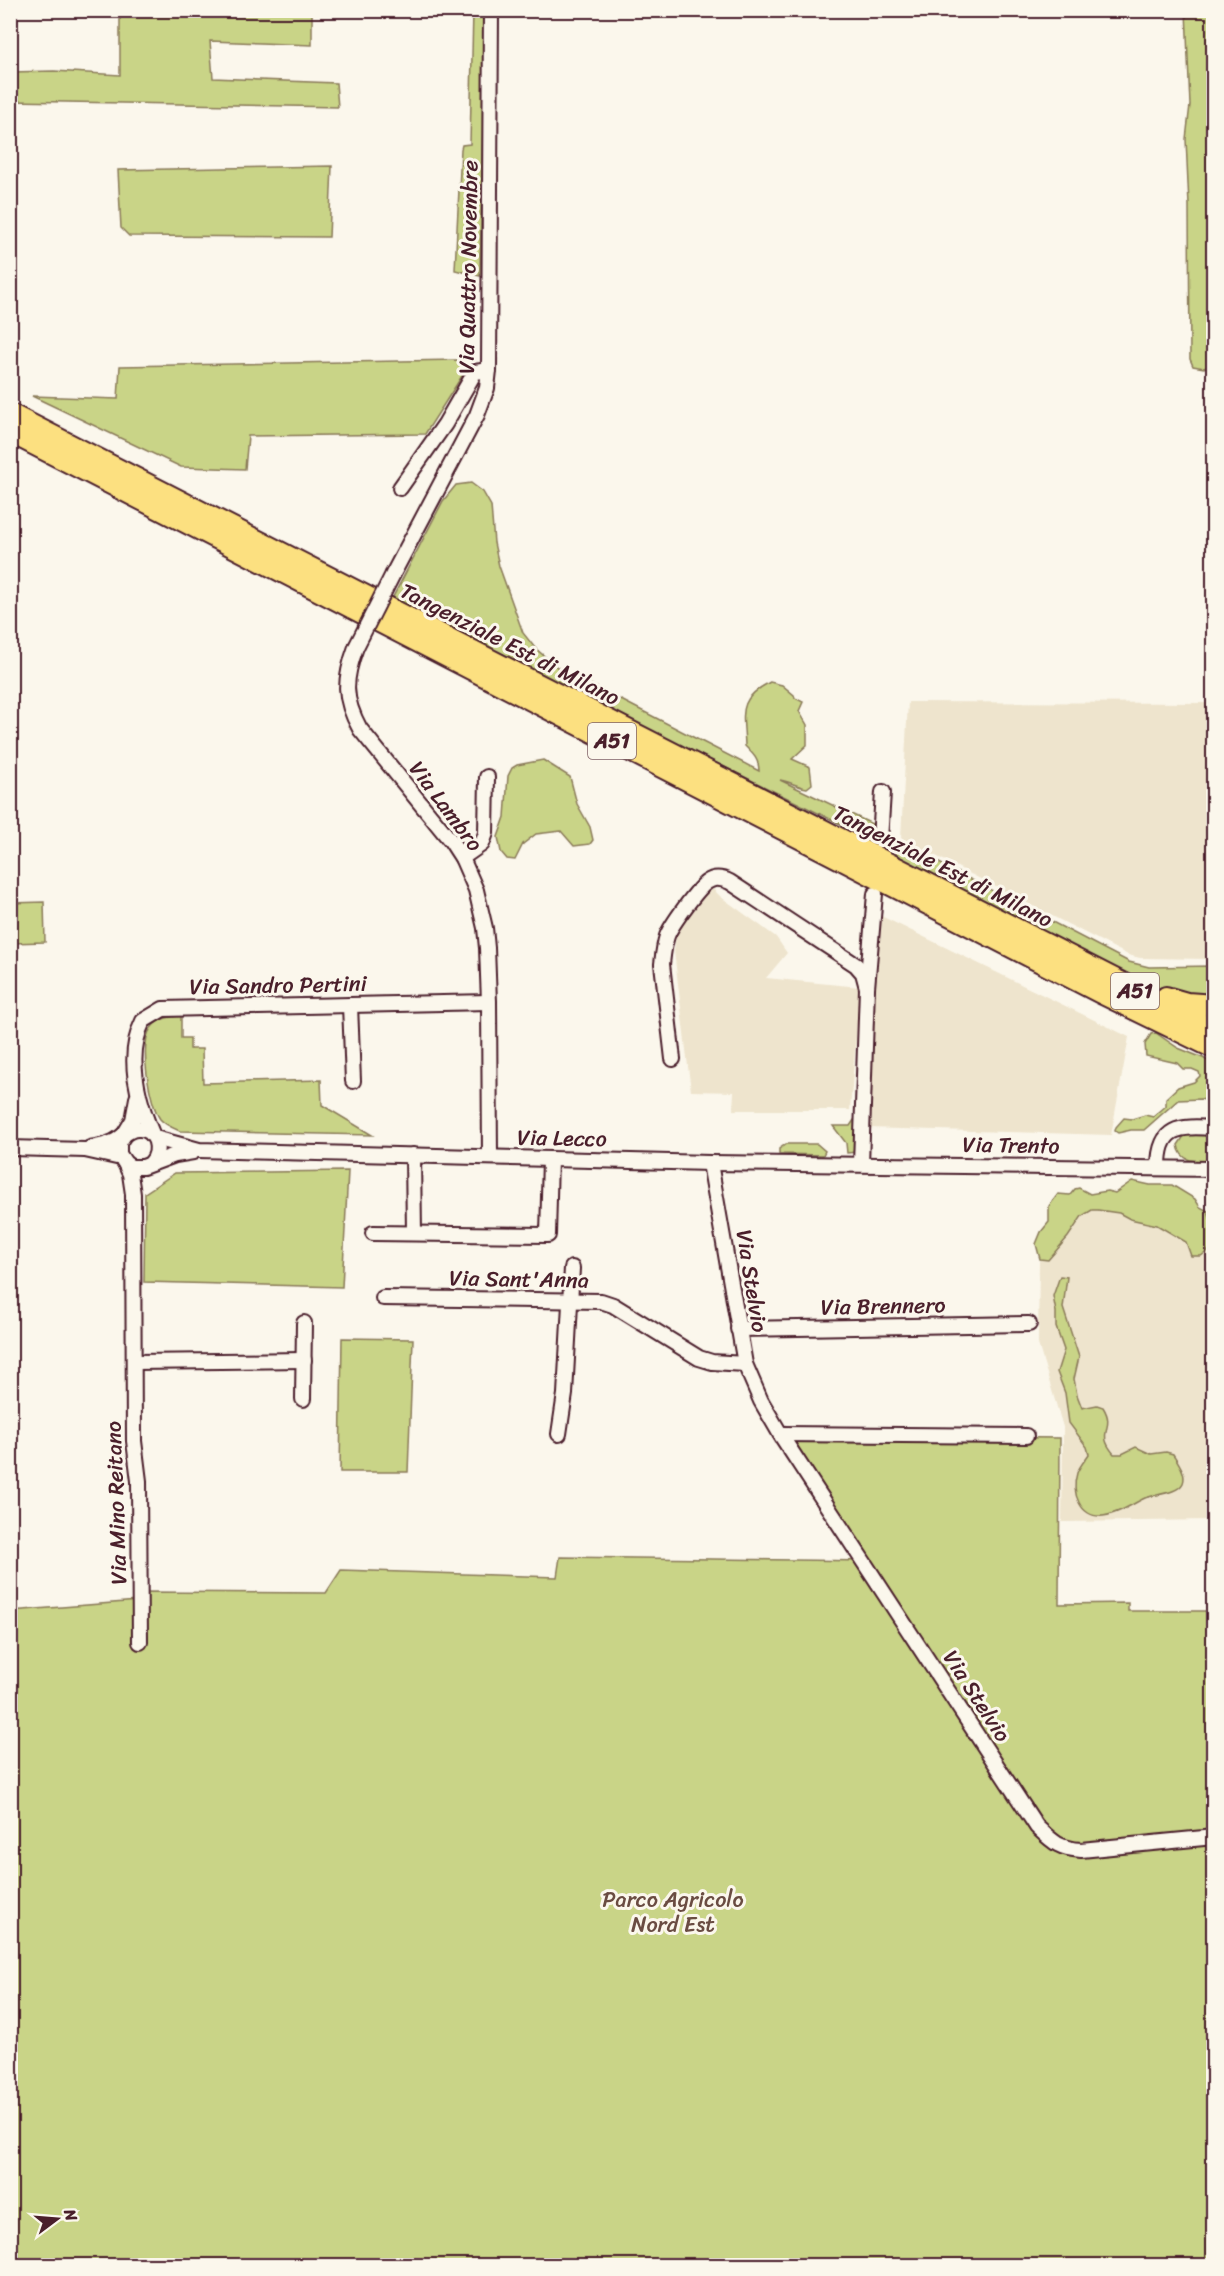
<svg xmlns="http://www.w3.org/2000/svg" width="1224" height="2276" font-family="Sriracha,sans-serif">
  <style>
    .built { fill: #eee4cd }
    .green { fill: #c9d487; stroke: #8a7a59; stroke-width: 1.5 }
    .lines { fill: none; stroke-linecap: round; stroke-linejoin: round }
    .minor-casing { stroke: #4a1f2b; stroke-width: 18 }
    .highway-casing { stroke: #4a1f2b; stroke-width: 24 }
    .minor { stroke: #fbf7ec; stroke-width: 14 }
    .highway { stroke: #fce080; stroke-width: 20 }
    .minor-bridge-casing { stroke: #4a1f2b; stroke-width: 18; stroke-linecap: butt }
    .minor-bridge { stroke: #fbf7ec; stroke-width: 14 }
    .labels { text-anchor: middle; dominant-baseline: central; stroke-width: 6; stroke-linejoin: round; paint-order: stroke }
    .shield { fill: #fbf7ec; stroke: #7f6065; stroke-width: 1.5 }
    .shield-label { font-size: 21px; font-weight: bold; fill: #4a1f2b }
    .street-label { font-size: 22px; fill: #4a1f2b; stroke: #fbf7ec }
    .park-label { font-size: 22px; fill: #6a4c42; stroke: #fbf7ec }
  </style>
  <rect width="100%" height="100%" fill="#fbf7ec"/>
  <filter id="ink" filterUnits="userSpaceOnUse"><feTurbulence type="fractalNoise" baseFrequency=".0167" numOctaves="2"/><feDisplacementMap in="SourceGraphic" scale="12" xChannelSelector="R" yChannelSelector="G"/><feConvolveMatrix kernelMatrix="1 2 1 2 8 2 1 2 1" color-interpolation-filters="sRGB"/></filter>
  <g filter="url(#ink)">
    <g class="built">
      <path d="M908,702L1213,703V959L1140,958L1128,955L901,838Z"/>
      <path d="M709,885L721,897L776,937L787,953L766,978L860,987L850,1110H733L734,1092L691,1091L674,951L677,932Z"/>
      <path d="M877,914L1129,1037L1111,1135L866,1128Z"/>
      <path d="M1084,1206L1155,1215L1212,1251L1211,1390L1214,1398L1213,1520L1062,1522L1063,1427L1038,1344L1039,1261Z"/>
    </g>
    <g class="green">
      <path d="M312,10V45L210,41L213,78L336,83L338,107L11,101V72L54,71L120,75V11Z"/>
      <path d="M473,11H485L480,276L455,270L461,149L462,145L470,144Z"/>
      <path d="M1186,11H1212L1214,231L1212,256L1208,279L1213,294L1214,364L1204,368L1193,366L1190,359L1189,205L1186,139L1190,105Z"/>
      <path d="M332,166L329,237L129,236L121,228L118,170Z"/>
      <path d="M457,360L469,365L425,434L248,436L245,469L181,467L32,396L118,399L120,366Z"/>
      <path d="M471,483L483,492L491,506L494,543L499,566L523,633L535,648L557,667L759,771C759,759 753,754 745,746C744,713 736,700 770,682L782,685L794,695L795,698L803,702L799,711L807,725V745L792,759L810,767L812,784L807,788C797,787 789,781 780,780L872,824L871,839L584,698L392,599L443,501L456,485Z"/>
      <path d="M543,760L570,777L577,804L590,827L593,840L590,844L574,846L561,831L536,834L523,844L515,860L507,859L501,852L498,837L505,817L508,776L512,768L517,765Z"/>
      <path d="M895,840L1129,962L1149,967L1213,966V1000L1162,991L1148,985L896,856Z"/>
      <path d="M44,902L45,942L11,943V903Z"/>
      <path d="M181,1016V1038H190V1049H202L203,1083L321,1080L322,1105L372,1135L180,1131C173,1128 165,1125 160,1119C149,1103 139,1044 151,1028C159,1018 169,1017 181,1016Z"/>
      <path d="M1156,1033L1178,1048L1203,1058L1213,1064V1103L1201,1099L1178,1100L1144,1130H1131L1118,1133L1115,1131L1116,1127L1124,1118L1132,1119L1145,1115L1153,1117L1166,1106V1098L1178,1087L1194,1082L1200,1076L1199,1072L1192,1069H1183L1177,1063L1146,1056L1145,1044L1151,1034Z"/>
      <path d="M854,1120L858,1129L857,1152L847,1153L846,1143L833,1126H850Z"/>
      <path d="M1186,1133H1213V1161C1198,1161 1181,1164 1178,1145Z"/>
      <path d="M786,1144H817L825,1151L823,1155L779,1154V1149Z"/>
      <path d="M348,1171L342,1287L144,1282L145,1193L175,1173Z"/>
      <path d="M1132,1181L1150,1185H1172L1195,1199L1200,1207L1208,1211L1213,1228V1243L1208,1251L1201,1256H1191L1186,1242L1157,1225L1130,1219L1119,1213L1098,1210H1092L1082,1216L1068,1237L1048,1260L1040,1259L1036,1244L1041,1232L1049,1222V1206L1058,1194L1070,1195L1075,1189L1079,1188L1090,1194L1107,1191L1115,1193Z"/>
      <path d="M1060,1276L1067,1277L1063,1308L1079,1357L1074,1379L1077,1395L1082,1408L1097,1405L1103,1407C1117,1430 1094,1431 1114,1454H1122L1136,1447L1151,1454L1166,1452L1173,1454C1178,1462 1187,1474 1183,1483C1178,1494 1155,1494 1145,1498C1132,1504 1119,1514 1103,1516C1080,1518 1071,1493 1077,1473C1079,1467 1085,1460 1089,1454L1087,1447L1069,1423L1065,1393L1057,1372L1064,1350L1056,1327V1312L1053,1296Z"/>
      <path d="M342,1338L413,1339L408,1472H340Z"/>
      <path d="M798,1436L1060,1438L1059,1604L1128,1603V1611H1213V2265L11,2266V1611L138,1601L140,1592L326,1593L341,1570L557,1577L560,1557L870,1561L793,1442Z"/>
    </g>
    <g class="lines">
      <defs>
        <g id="minor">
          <path d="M400,488L445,424L475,372L489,370"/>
          <path d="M393,574L477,415L487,388L489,370L491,10"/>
          <path d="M356,647C344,680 343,698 360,729L451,841L462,858L476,890L485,928L487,948L489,1002L490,1157"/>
          <path d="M880,840L883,792"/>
          <path d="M462,858L482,844L486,833L487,777"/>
          <path d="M350,1005L353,1081"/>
          <path d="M673,1059L662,964C663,955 664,945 667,936C671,925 698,888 707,882C714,877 722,878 730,882L856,965L863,973L867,988"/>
          <path d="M137,1098L133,1120L119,1143V1154L125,1163L131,1167H143L175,1155L193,1152"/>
          <path d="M153,1136C138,1101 125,1057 143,1021L163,1009L489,1002"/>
          <path d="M155,1138L199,1150L710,1163L1214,1169"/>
          <path d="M10,1148L85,1150L121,1158"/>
          <path d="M90,1148C97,1147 106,1145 113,1142C122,1138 127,1129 138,1129C157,1128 162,1151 151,1163"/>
          <path d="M413,1155L414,1233"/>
          <path d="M125,1163L130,1174L133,1194L134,1441L139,1481L140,1642"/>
          <path d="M710,1163L745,1364L761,1401L782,1437L1037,1827C1053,1842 1058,1848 1081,1850L1214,1837"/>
          <path d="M861,1164L867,988L875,894"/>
          <path d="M1159,1167C1159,1126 1179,1126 1214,1128"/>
          <path d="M373,1233L548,1235L550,1159"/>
          <path d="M383,1298L601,1301L613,1305L699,1358L712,1362L745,1364"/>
          <path d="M738,1329L1029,1324"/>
          <path d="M135,1362L304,1360"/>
          <path d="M303,1399L304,1323"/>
          <path d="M559,1434L565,1394L572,1268"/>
          <path d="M780,1434L1026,1436"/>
        </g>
        <g id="highway">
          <path d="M10,414L1214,1030"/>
          <path d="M10,432L1101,993L1214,1048"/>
          <path d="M1166,997L1187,1003L1214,1005"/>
        </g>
      </defs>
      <use href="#minor" class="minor-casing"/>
      <use href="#highway" class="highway-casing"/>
      <use href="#minor" class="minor"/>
      <use href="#highway" class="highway"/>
      <defs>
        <path id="minor-bridge" d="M356,647L393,574"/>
      </defs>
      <use href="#minor-bridge" class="minor-bridge-casing"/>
      <use href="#minor-bridge" class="minor-bridge"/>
    </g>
  </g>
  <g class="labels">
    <g class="shield">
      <rect x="588" y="723" width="48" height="36" rx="4.5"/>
      <rect x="1111" y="973" width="48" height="36" rx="4.5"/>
    </g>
    <g class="shield-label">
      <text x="612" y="741">A51</text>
      <text x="1135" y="991">A51</text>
    </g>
    <g class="street-label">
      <text transform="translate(468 267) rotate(-89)">Via Quattro Novembre</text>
      <text transform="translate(510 644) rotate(27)">Tangenziale Est di Milano</text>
      <text transform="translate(446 806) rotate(53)">Via Lambro</text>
      <text transform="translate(943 866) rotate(27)">Tangenziale Est di Milano</text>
      <text transform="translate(278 985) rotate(-1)">Via Sandro Pertini</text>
      <text transform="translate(562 1138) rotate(1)">Via Lecco</text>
      <text transform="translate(1011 1145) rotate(1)">Via Trento</text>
      <text transform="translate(519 1279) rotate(1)">Via Sant'Anna</text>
      <text transform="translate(752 1281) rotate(81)">Via Stelvio</text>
      <text transform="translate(883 1306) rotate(-1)">Via Brennero</text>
      <text transform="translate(116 1503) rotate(-92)">Via Mino Reitano</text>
      <text transform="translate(977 1696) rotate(57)">Via Stelvio</text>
    </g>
    <g class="park-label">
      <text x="673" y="1899">Parco Agricolo<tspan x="673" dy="25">Nord Est</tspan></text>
    </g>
  </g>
  <rect width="1224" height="2276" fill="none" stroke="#fbf7ec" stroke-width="36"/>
  <rect x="18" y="18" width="1188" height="2240" fill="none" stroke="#4a1f2b" stroke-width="2" filter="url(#ink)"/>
  <g transform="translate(57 2219) rotate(74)" stroke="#fbf7ec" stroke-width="4.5" paint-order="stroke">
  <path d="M0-4.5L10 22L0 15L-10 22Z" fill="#4a1f2b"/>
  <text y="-9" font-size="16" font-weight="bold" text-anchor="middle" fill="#4a1f2b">N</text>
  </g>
</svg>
